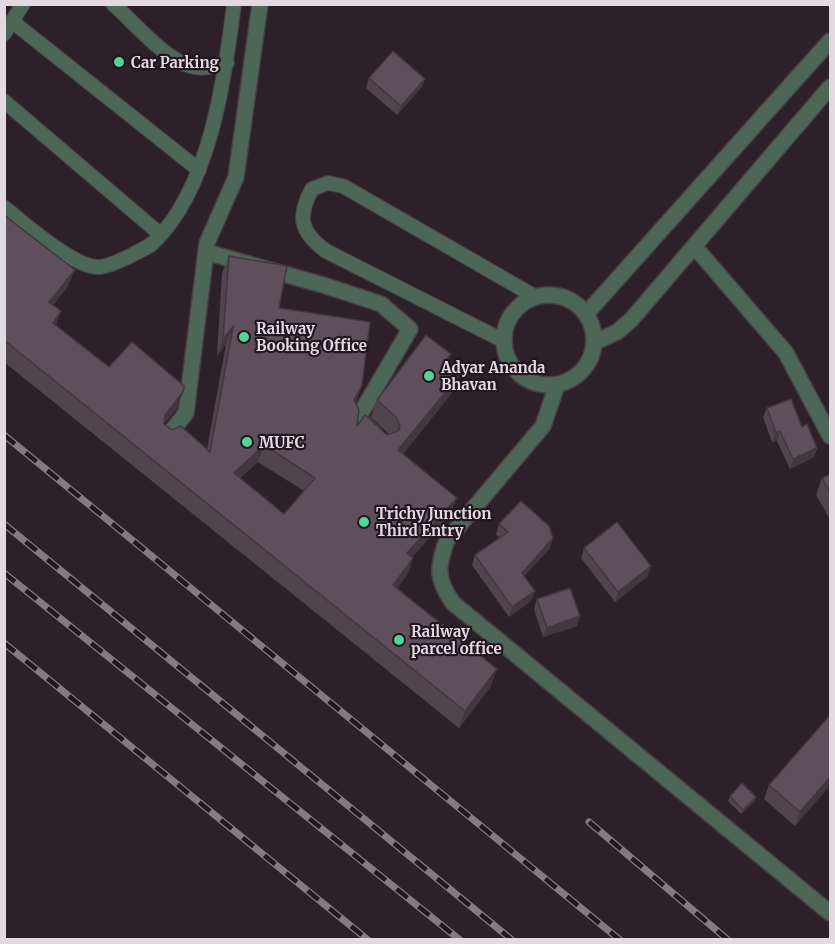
<svg xmlns="http://www.w3.org/2000/svg" width="835" height="944" font-family="Merriweather,serif">
  <style>
    .lines { fill: none; stroke-linecap: round; stroke-linejoin: round }
    .lane-casing { stroke: #4a3e46; stroke-width: 16 }
    .street-casing { stroke: #4a3e46; stroke-width: 18 }
    .lane { stroke: #4c6657; stroke-width: 14 }
    .street { stroke: #4c6657; stroke-width: 15 }
    .rail-casing { stroke: #857a82; stroke-width: 7 }
    .rail { stroke: #231620; stroke-width: 4.5; stroke-dasharray: 14; stroke-linecap: butt }
    .wall { fill: #52444d; fill-rule: evenodd }
    .shaded-wall { fill: #42373f }
    .building { fill: #5f4f5a; stroke: #42373f; stroke-width: 1.5; fill-rule: evenodd }
    .poi-dot { fill: #52d397; stroke: #231620; stroke-width: 2 }
    .labels { text-anchor: middle; dominant-baseline: central; stroke-width: 4.5; stroke-linejoin: round; paint-order: stroke }
    .poi-label { font-size: 15px; font-weight: bold; fill: #e3d9e0; stroke: #231620; text-anchor: start }
  </style>
  <rect width="100%" height="100%" fill="#2d2029"/>
  <g class="lines">
    <defs>
      <g id="lane">
        <path d="M113,4C134,22 164,59 190,66C202,70 215,66 227,63"/>
        <path d="M13,22L199,170"/>
        <path d="M4,34L23,4"/>
        <path d="M4,101L160,234"/>
        <path d="M4,207C23,223 75,269 100,267C110,266 121,260 130,256C137,252 147,248 153,243C210,189 225,78 234,4"/>
        <path d="M504,341L326,251C300,232 297,217 312,189L328,183L343,186L534,296"/>
      </g>
      <g id="street">
        <path d="M695,247L786,353L830,436"/>
        <path d="M206,252L323,285L381,304L410,329L358,418L375,434"/>
        <circle cx="549" cy="340" r="45"/>
        <path d="M587,313L830,41"/>
        <path d="M595,342L617,332L631,320L830,87"/>
        <path d="M557,385L543,426L447,540C437,567 436,579 453,603L830,913"/>
        <path d="M167,437L186,413L207,243L236,177L260,4"/>
      </g>
    </defs>
    <use href="#lane" class="lane-casing"/>
    <use href="#street" class="street-casing"/>
    <use href="#lane" class="lane"/>
    <use href="#street" class="street"/>
    <defs>
      <g id="rail">
        <path d="M4,435L620,940"/>
        <path d="M4,524L512,940"/>
        <path d="M4,573L460,940"/>
        <path d="M4,643L368,940"/>
        <path d="M589,822L728,940"/>
      </g>
    </defs>
    <use href="#rail" class="rail-casing"/>
    <use href="#rail" class="rail"/>
  </g>
  <g class="wall">
    <path d="M369,78L425,79L421,88L397,115L366,88Z"/>
    <path d="M4,215L68,286L53,305L61,311L56,325L109,367L183,392L177,408L164,424L207,449L226,344L217,356L222,273L229,256L279,308L356,403L357,426L387,435L389,434L371,417L377,400L451,354L445,369L451,394L403,454L450,514L412,557L413,558L407,575L397,588L491,686L459,728L4,362ZM258,462L304,491L284,514L240,478Z"/>
    <path d="M767,408L817,448L814,457L790,469L777,441L772,442L763,417Z"/>
    <path d="M831,474V521L816,495L822,478Z"/>
    <path d="M499,524L550,548L524,576L531,601L509,617L472,565L475,555L500,538L496,534Z"/>
    <path d="M584,548L648,576L615,602L581,558Z"/>
    <path d="M537,599L577,626L543,637L534,609Z"/>
    <path d="M831,714V784L795,826L764,799L769,785Z"/>
    <path d="M730,796L756,797L754,802L741,814L728,801Z"/>
  </g>
  <g class="shaded-wall">
    <path d="M425,79L421,88L397,115L401,106Z"/>
    <path d="M75,270L68,286L43,319L49,302Z"/>
    <path d="M61,311L55,328L53,323Z"/>
    <path d="M233,327L226,344L217,356L223,339Z"/>
    <path d="M451,354L445,371L441,367Z"/>
    <path d="M458,377L451,394L392,467L398,450Z"/>
    <path d="M362,385L356,402L348,417L354,400Z"/>
    <path d="M183,392L177,408L159,431L165,415Z"/>
    <path d="M780,431L777,441L772,442L776,433Z"/>
    <path d="M264,445L258,462L228,490L234,473Z"/>
    <path d="M817,448L814,457L790,469L793,459Z"/>
    <path d="M457,498L450,514L401,570L407,553Z"/>
    <path d="M553,538L550,548L519,582L522,573Z"/>
    <path d="M413,558L407,575L387,602L393,585Z"/>
    <path d="M651,566L648,576L615,602L618,592Z"/>
    <path d="M535,591L531,601L509,617L512,607Z"/>
    <path d="M580,616L577,626L543,637L547,628Z"/>
    <path d="M497,669L491,686L459,728L465,711Z"/>
    <path d="M831,776V784L795,826L800,812Z"/>
    <path d="M756,797L754,802L741,814L743,810Z"/>
  </g>
  <g class="building">
    <path d="M393,51L425,79L401,106L369,78Z"/>
    <path d="M4,215L75,270L49,302L61,311L53,323L109,367L132,342L184,386L183,392L165,415L164,424L172,430L181,426L210,452L233,327L223,339L229,256L287,266L279,308L370,322L362,385L354,400L359,410L357,426L365,415L387,435L398,431L400,427L397,418L377,400L426,335L451,354L441,367L458,377L398,450L457,498L407,553L413,558L393,585L497,669L465,711L4,340ZM264,445L315,478L284,514L234,473Z"/>
    <path d="M791,399L802,427L807,424L817,448L793,459L780,431L776,433L767,408Z"/>
    <path d="M831,474V493L822,478Z"/>
    <path d="M521,501L549,526L553,538L522,573L535,591L512,607L475,555L508,532L499,524Z"/>
    <path d="M617,522L651,566L618,592L584,548Z"/>
    <path d="M570,588L580,616L547,628L537,599Z"/>
    <path d="M831,714V776L800,812L769,785Z"/>
    <path d="M742,783L756,797L743,810L730,796Z"/>
  </g>
  <g class="poi-dot">
    <circle cx="119" cy="62" r="6"/>
    <circle cx="244" cy="337" r="6"/>
    <circle cx="429" cy="376" r="6"/>
    <circle cx="247" cy="442" r="6"/>
    <circle cx="364" cy="522" r="6"/>
    <circle cx="399" cy="640" r="6"/>
  </g>
  <g class="labels">
    <g class="poi-label">
      <text x="131" y="62">Car Parking</text>
      <text x="256" y="328">Railway<tspan x="256" dy="17">Booking Office</tspan></text>
      <text x="441" y="367">Adyar Ananda<tspan x="441" dy="17">Bhavan</tspan></text>
      <text x="259" y="442">MUFC</text>
      <text x="376" y="513">Trichy Junction<tspan x="376" dy="17">Third Entry</tspan></text>
      <text x="411" y="631">Railway<tspan x="411" dy="17">parcel office</tspan></text>
    </g>
  </g>
  <rect width="835" height="944" fill="none" stroke="#e3d9e0" stroke-width="12"/>
</svg>
